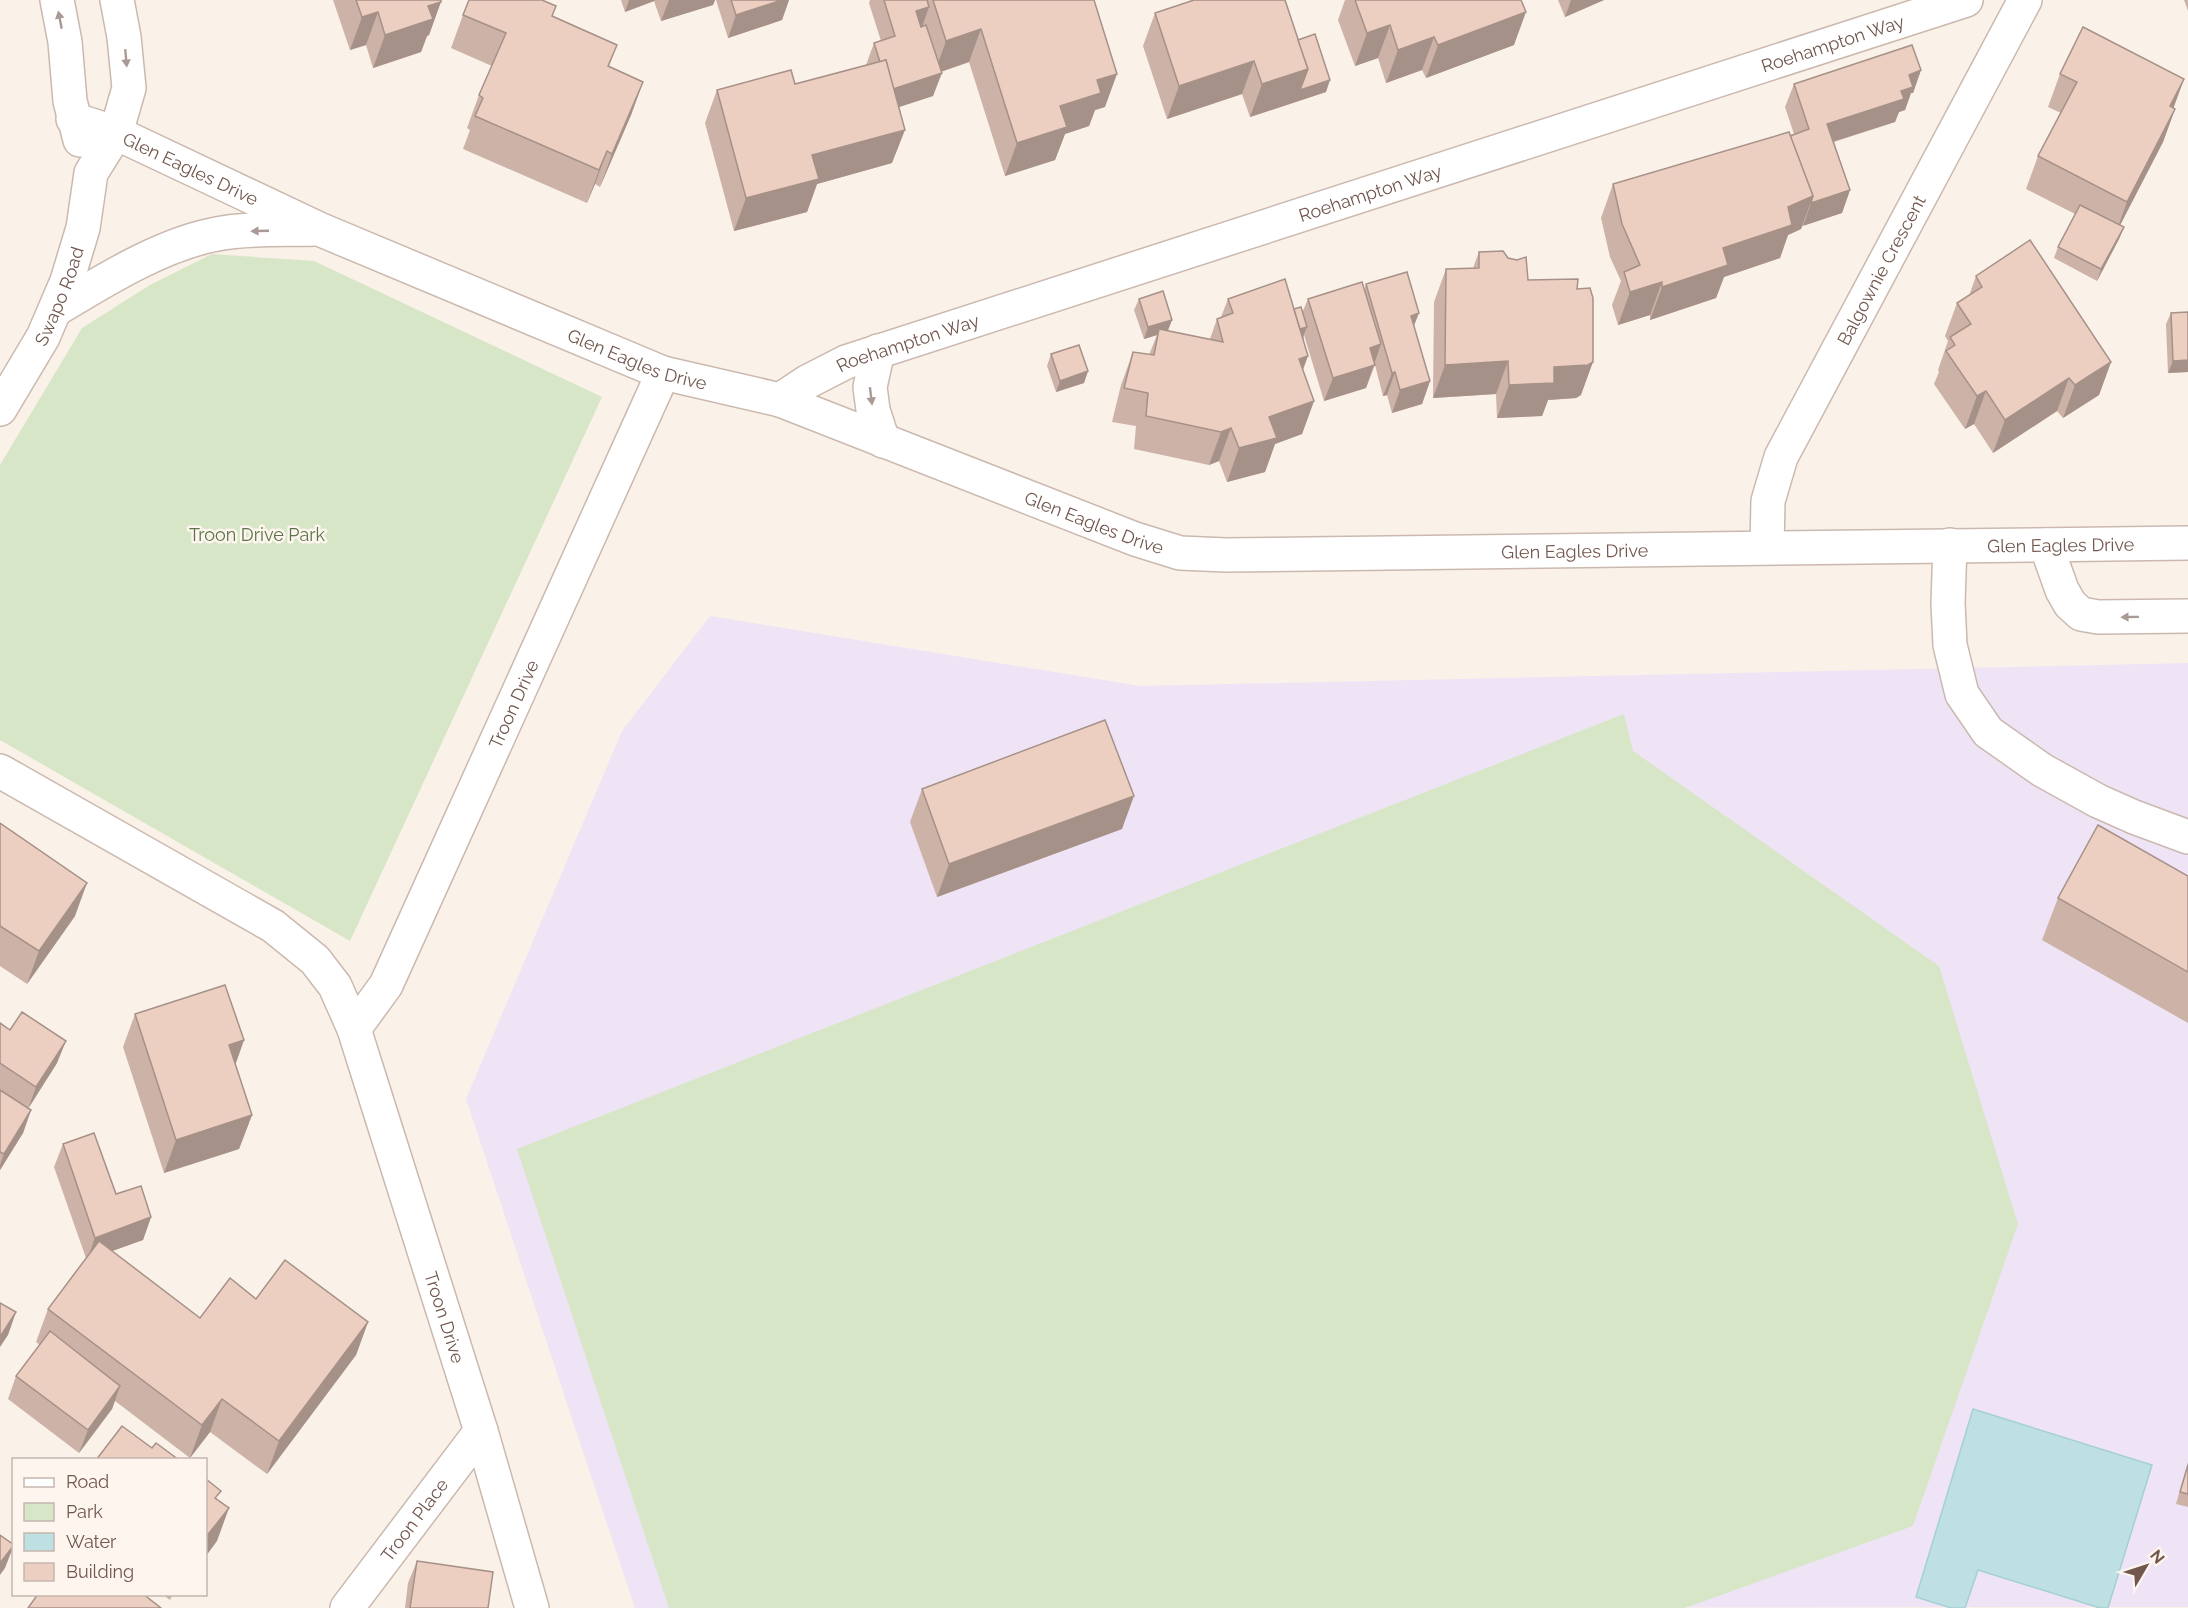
<svg xmlns="http://www.w3.org/2000/svg" width="2188" height="1608" font-family="Raleway,sans-serif">
  <style>
    .education { fill: #eee4f6 }
    .green { fill: #d7e6c7 }
    .water { fill: #bee0e2; stroke: #a5d0d2; stroke-width: 1.5 }
    .lines { fill: none; stroke-linecap: round; stroke-linejoin: round }
    .minor-casing { stroke: #cbb9af; stroke-width: 36 }
    .minor { stroke: #fff; stroke-width: 33 }
    .wall { fill: #ccb2a7 }
    .shaded-wall { fill: #a69188 }
    .building { fill: #edcfc2; stroke: #a69188; stroke-width: 1.5 }
    .oneway { fill: #aa9a95 }
    .labels { text-anchor: middle; dominant-baseline: central; stroke-width: 5; stroke-linejoin: round; paint-order: stroke }
    .street-label { font-size: 18px; fill: #71574e; stroke: #fdf5ee }
    .park-label { font-size: 18px; fill: #5a7648; stroke: #fdf5ee }
  </style>
  <rect width="100%" height="100%" fill="#faf1e8"/>
  <path class="education" d="M710,616L1140,686L2188,663V1607L635,1608L466,1099L622,731Z"/>
  <g class="green">
    <path d="M212,254L314,261L602,397L350,941L0,740V465L82,328L150,285Z"/>
    <path d="M1624,714L1633,751L1939,966L2018,1224L1913,1526L1685,1608H669L517,1149Z"/>
  </g>
  <path class="water" d="M1973,1409L2152,1465L2108,1608H2100L1978,1570L1965,1608H1951L1916,1597Z"/>
  <g class="lines">
    <defs>
      <g id="minor">
        <path d="M57,0L65,42L70,101L80,140"/>
        <path id="s1" d="M73,119L116,133L319,229L663,373L780,400L1135,539L1180,553L1226,555L2188,543"/>
        <path d="M55,310C103,281 162,244 217,234C248,228 282,230 314,229"/>
        <path d="M878,351L870,387L873,410L883,441"/>
        <path id="s2" d="M780,400L807,382L846,362L1966,0"/>
        <path id="s3" d="M0,409L43,337L67,281L83,228L91,173L116,133L129,88L124,37L117,0"/>
        <path d="M1950,545L1948,603L1950,645L1962,694L1988,732L2042,770L2098,801L2134,817L2188,837"/>
        <path d="M2046,545L2062,590L2070,604L2081,614L2098,617L2188,616"/>
        <path id="s4" d="M1767,547L1768,501L1781,457L2025,0"/>
        <path id="s5" d="M0,771L273,926L315,960L335,986L354,1029L481,1431L532,1608"/>
        <path id="s6" d="M354,1029L386,985L663,373"/>
        <path id="s7" d="M347,1608L481,1431"/>
      </g>
    </defs>
    <use href="#minor" class="minor-casing"/>
    <use href="#minor" class="minor"/>
  </g>
  <g class="wall">
    <path d="M333,0H441L429,35L427,36L421,52L373,68L366,45L350,50Z"/>
    <path d="M621,0H715L713,5L661,21L654,1L625,12Z"/>
    <path d="M716,0H789L782,20L728,38Z"/>
    <path d="M870,0H1094L1105,107L1095,110L1089,126L1065,134L1055,160L1005,176L969,62L941,72L933,96L898,107L892,163L817,184L807,212L734,231L705,123L717,90L795,84L866,65L874,43L881,41L869,3Z"/>
    <path d="M1345,0H1521L1514,45L1426,78L1422,70L1386,83L1378,58L1355,66L1338,20Z"/>
    <path d="M1558,0H1604L1565,17Z"/>
    <path d="M2184,0H2188V11Z"/>
    <path d="M556,6L552,16L617,45L609,66L643,82L631,115L600,187L595,184L587,203L463,149L470,130L467,128L479,95L492,66L451,48L463,15Z"/>
    <path d="M1155,13L1298,40L1326,92L1250,117L1242,94L1167,119L1143,46Z"/>
    <path d="M1921,70L1913,93H1911L1905,110L1899,112L1895,122L1834,142L1850,190L1842,213L1803,225L1801,229L1788,235L1780,258L1724,277L1716,298L1650,320V315L1618,325L1612,305L1621,281L1610,257L1601,218L1613,184L1794,134L1785,107L1794,84Z"/>
    <path d="M2060,74L2184,79L2173,108L2175,109L2163,142L2120,225L2124,227L2119,239L2097,281L2054,258L2058,247L2075,214L2026,189L2038,156L2061,113L2048,107Z"/>
    <path d="M1479,252L1508,258L1528,280L1577,289L1581,395L1576,398L1548,400L1542,416L1497,418L1496,394L1433,398L1434,302L1446,269L1473,268Z"/>
    <path d="M1976,276L2111,362L2099,395L2063,418L2057,411L1993,453L1974,424L1965,429L1934,384L1939,372L1938,370L1948,341L1945,336L1957,303L1969,296Z"/>
    <path d="M1366,284L1414,326L1430,381L1422,404L1392,413L1387,395L1383,396L1375,365L1366,388L1324,401L1304,335L1303,370L1314,401L1302,434L1275,444L1265,472L1227,482L1219,461L1209,465L1134,449L1136,426L1112,422L1121,385L1133,352L1149,355L1157,335L1144,339L1134,310L1139,299L1172,320L1168,331L1210,339L1217,319L1221,317L1228,299L1294,309L1302,313L1308,299L1364,290Z"/>
    <path d="M2188,312V372L2168,373L2166,324L2171,313Z"/>
    <path d="M1051,354L1088,371L1084,383L1056,392L1047,366Z"/>
    <path d="M922,789L1122,829L937,897L910,822Z"/>
    <path d="M0,823L75,916L27,984L0,966Z"/>
    <path d="M2188,876V1023L2042,940L2058,898Z"/>
    <path d="M135,1014L244,1040L235,1065L252,1115L239,1149L164,1173L123,1047Z"/>
    <path d="M0,1023L57,1063L28,1108L31,1110L23,1133L0,1170Z"/>
    <path d="M63,1144L116,1194L151,1217L143,1240L112,1251L200,1318L256,1299L368,1322L356,1355L267,1474L210,1432L190,1458L115,1401L112,1409L79,1453L8,1399L16,1376L40,1345L36,1342L48,1309L86,1258L54,1167Z"/>
    <path d="M2188,1462V1507L2176,1504Z"/>
    <path d="M417,1561L488,1608H405L408,1583Z"/>
    <path d="M162,1594H173L170,1600Z"/>
  </g>
  <g class="shaded-wall">
    <path d="M629,0H655L654,1L625,12Z"/>
    <path d="M669,0H715L713,5L661,21Z"/>
    <path d="M782,0H789L782,20L728,38L736,15Z"/>
    <path d="M1571,0H1604L1565,17Z"/>
    <path d="M441,2L429,35L427,36L421,52L373,68L385,35L428,6Z"/>
    <path d="M929,7L921,30L916,11Z"/>
    <path d="M378,12L366,45L350,50L362,17Z"/>
    <path d="M1526,12L1514,45L1426,78L1438,45Z"/>
    <path d="M1390,25L1378,58L1355,66L1367,33Z"/>
    <path d="M981,29L969,62L934,74L946,41Z"/>
    <path d="M1434,37L1422,70L1386,83L1398,50Z"/>
    <path d="M1254,61L1242,94L1167,119L1179,86Z"/>
    <path d="M1308,69L1330,80L1326,92L1250,117L1262,84Z"/>
    <path d="M1921,70L1913,93H1911L1905,110L1899,112L1895,122L1819,146L1827,124L1901,91L1909,75Z"/>
    <path d="M942,73L933,96L881,113L889,90Z"/>
    <path d="M1117,74L1105,107L1095,110L1089,126L1065,134L1055,160L1005,176L1017,143L1060,106L1097,80Z"/>
    <path d="M2184,79L2172,112L2170,106Z"/>
    <path d="M643,82L631,115L600,187L612,154Z"/>
    <path d="M2175,109L2163,142L2115,235L2127,202Z"/>
    <path d="M905,130L892,163L817,184L807,212L734,231L746,198L812,155Z"/>
    <path d="M607,151L595,184L587,203L599,170Z"/>
    <path d="M1850,190L1842,213L1803,226L1811,203Z"/>
    <path d="M1813,196L1801,229L1788,235L1780,258L1724,277L1716,298L1650,320L1662,287L1788,207Z"/>
    <path d="M2124,227L2119,239L2097,281L2101,269Z"/>
    <path d="M1662,282L1650,315L1618,325L1630,292Z"/>
    <path d="M1419,313L1410,336L1411,316Z"/>
    <path d="M1172,320L1167,332L1159,329L1157,335L1144,339L1148,327Z"/>
    <path d="M1307,327L1302,339L1287,333Z"/>
    <path d="M1381,344L1366,388L1324,401L1333,378L1370,348Z"/>
    <path d="M1308,356L1296,389L1299,359Z"/>
    <path d="M2188,360V372L2168,373L2173,361Z"/>
    <path d="M1508,361L1496,394L1433,398L1445,365Z"/>
    <path d="M1593,362L1581,395L1576,398L1548,400L1542,416L1497,418L1509,385L1554,367Z"/>
    <path d="M2111,362L2099,395L2063,418L2075,385Z"/>
    <path d="M1088,371L1084,383L1056,392L1060,381Z"/>
    <path d="M1395,372L1387,395L1383,396L1392,373Z"/>
    <path d="M2069,378L2057,411L1993,453L2005,420Z"/>
    <path d="M1430,381L1422,404L1392,413L1400,390Z"/>
    <path d="M1986,391L1974,424L1965,429L1977,396Z"/>
    <path d="M1314,401L1302,434L1275,444L1265,472L1227,482L1239,448L1269,417Z"/>
    <path d="M1231,428L1219,461L1209,465L1221,432Z"/>
    <path d="M1134,796L1122,829L937,897L949,864Z"/>
    <path d="M87,883L75,916L27,984L39,951Z"/>
    <path d="M244,1040L232,1074L229,1045Z"/>
    <path d="M66,1041L57,1063L28,1109L36,1087Z"/>
    <path d="M31,1110L23,1133L0,1170V1165L4,1154Z"/>
    <path d="M252,1115L239,1149L164,1173L176,1140Z"/>
    <path d="M151,1217L143,1240L87,1260L95,1238Z"/>
    <path d="M16,1312L8,1335L0,1347V1337Z"/>
    <path d="M368,1322L356,1355L267,1474L279,1441Z"/>
    <path d="M120,1386L112,1409L79,1453L88,1430Z"/>
    <path d="M222,1399L210,1432L190,1458L202,1425Z"/>
    <path d="M229,1508L217,1541L206,1556V1537Z"/>
    <path d="M14,1545L5,1568L0,1575V1563Z"/>
  </g>
  <g class="building">
    <path d="M356,0H441V2L428,6L433,19L385,35L378,12L362,17Z"/>
    <path d="M469,0H542L556,6L552,16L617,45L608,66L643,82L612,154L607,151L599,170L475,116L483,98L479,95L506,33L463,15Z"/>
    <path d="M731,0H782L736,15Z"/>
    <path d="M884,0H927L929,7L916,11L921,27L926,25L942,73L893,89L886,60L880,62L874,43L895,36Z"/>
    <path d="M933,0H1094L1117,74L1097,80L1101,93L1060,106L1067,127L1017,143L981,29L946,41Z"/>
    <path d="M1194,0H1285L1308,69L1262,84L1254,61L1179,86L1155,13Z"/>
    <path d="M1355,0H1521L1526,12L1438,45L1434,37L1398,50L1390,25L1367,33Z"/>
    <path d="M2083,27L2184,79L2170,106L2175,109L2127,202L2038,156L2077,82L2060,74Z"/>
    <path d="M1315,34L1330,80L1300,90L1308,69L1298,40Z"/>
    <path d="M1912,45L1921,70L1909,75L1913,87L1901,91L1904,99L1827,124L1850,190L1811,203L1813,196L1790,136L1809,129L1794,84Z"/>
    <path d="M886,60L905,130L812,155L819,179L746,198L717,90L791,70L795,84Z"/>
    <path d="M1789,132L1813,196L1788,207L1792,225L1723,248L1728,265L1662,287V282L1630,292L1624,272L1640,265L1622,224L1613,184Z"/>
    <path d="M2080,205L2124,227L2101,269L2058,247Z"/>
    <path d="M2030,240L2111,362L2075,385L2069,378L2005,420L1986,391L1977,396L1946,351L1955,345L1950,337L1971,324L1957,303L1982,287L1976,276Z"/>
    <path d="M1503,251L1508,258L1517,260L1526,257L1528,280L1578,279L1577,289L1590,288L1593,298V362L1588,365L1554,367V383L1509,385L1508,361L1445,365L1446,269L1479,268V252Z"/>
    <path d="M1407,272L1419,313L1411,316L1430,381L1400,390L1395,372L1392,373L1366,284Z"/>
    <path d="M1285,279L1308,356L1299,359L1314,401L1269,417L1277,438L1239,448L1231,428L1221,432L1146,416L1148,393L1124,388L1133,352L1154,355L1159,329L1223,342L1217,319L1233,313L1228,299Z"/>
    <path d="M1362,282L1381,344L1370,348L1375,365L1333,378L1308,299Z"/>
    <path d="M1163,291L1172,320L1148,327L1139,299Z"/>
    <path d="M1301,307L1307,327L1300,329L1294,309Z"/>
    <path d="M2188,312V360L2173,361L2171,313Z"/>
    <path d="M1079,345L1088,371L1060,381L1051,354Z"/>
    <path d="M1105,720L1134,796L949,864L922,789Z"/>
    <path d="M0,823L87,883L39,951L0,926Z"/>
    <path d="M2098,825L2188,876V972L2058,898Z"/>
    <path d="M225,985L244,1040L229,1045L252,1115L176,1140L135,1014Z"/>
    <path d="M22,1012L66,1041L36,1087L0,1063V1023L10,1030Z"/>
    <path d="M0,1090L31,1110L4,1154L0,1152Z"/>
    <path d="M94,1133L116,1194L141,1186L151,1217L95,1238L63,1144Z"/>
    <path d="M99,1241L200,1318L230,1278L256,1299L285,1260L368,1322L279,1441L222,1399L202,1425L48,1309Z"/>
    <path d="M0,1303L16,1312L0,1337Z"/>
    <path d="M50,1331L120,1386L88,1430L16,1376Z"/>
    <path d="M122,1426L152,1448L156,1443L179,1460H96Z"/>
    <path d="M2188,1465V1494L2180,1492Z"/>
    <path d="M206,1479L221,1491L215,1498L229,1508L206,1537Z"/>
    <path d="M0,1535L14,1545L0,1563Z"/>
    <path d="M417,1561L493,1572L488,1608H410Z"/>
    <path d="M38,1594H143L161,1608H28Z"/>
  </g>
  <defs><path id="oneway-solid" d="M-6-.8H1V-3.2L6.5 0L1 3.2V.8H-6Z" transform="scale(1.5)"/></defs>
  <g class="oneway">
    <use href="#oneway-solid" transform="translate(60 20) rotate(-101)"/>
    <use href="#oneway-solid" transform="translate(126 58) rotate(85)"/>
    <use href="#oneway-solid" transform="translate(260 231) rotate(178)"/>
    <use href="#oneway-solid" transform="translate(871 396) rotate(83)"/>
    <use href="#oneway-solid" transform="translate(2130 617) rotate(179)"/>
  </g>
  <g class="labels">
    <g class="street-label">
      <text stroke="none"><textPath href="#s2" startOffset="1113">Roehampton Way</textPath></text>
      <text stroke="none"><textPath href="#s1" startOffset="128">Glen Eagles Drive</textPath></text>
      <text stroke="none"><textPath href="#s2" startOffset="627">Roehampton Way</textPath></text>
      <text stroke="none"><textPath href="#s4" startOffset="304">Balgownie Crescent</textPath></text>
      <text stroke="none"><textPath href="#s3" startOffset="128">Swapo Road</textPath></text>
      <text stroke="none"><textPath href="#s2" startOffset="141">Roehampton Way</textPath></text>
      <text stroke="none"><textPath href="#s1" startOffset="614">Glen Eagles Drive</textPath></text>
      <text stroke="none"><textPath href="#s1" startOffset="1100">Glen Eagles Drive</textPath></text>
      <text stroke="none"><textPath href="#s1" startOffset="2072">Glen Eagles Drive</textPath></text>
      <text stroke="none"><textPath href="#s1" startOffset="1586">Glen Eagles Drive</textPath></text>
      <text stroke="none"><textPath href="#s6" startOffset="363">Troon Drive</textPath></text>
      <text stroke="none"><textPath href="#s5" startOffset="750">Troon Drive</textPath></text>
      <text stroke="none"><textPath href="#s7" startOffset="111">Troon Place</textPath></text>
    </g>
    <g class="park-label">
      <text x="257" y="534">Troon Drive Park</text>
    </g>
  </g>
  <rect x="12" y="1458" width="195" height="138" fill="#fdf5ee" stroke="#c5b6ae" stroke-width="1.5"/>
  <rect x="24" y="1478" width="30" height="9" fill="#ffffff" stroke="#c5b6ae" stroke-width="1.5"/>
  <text x="66" y="1488" font-size="18" fill="#71574e">Road</text>
  <rect x="24" y="1503" width="30" height="18" fill="#d7e6c7" stroke="#c5b6ae" stroke-width="1.5"/>
  <text x="66" y="1518" font-size="18" fill="#71574e">Park</text>
  <rect x="24" y="1533" width="30" height="18" fill="#bee0e2" stroke="#c5b6ae" stroke-width="1.5"/>
  <text x="66" y="1548" font-size="18" fill="#71574e">Water</text>
  <rect x="24" y="1563" width="30" height="18" fill="#edcfc2" stroke="#c5b6ae" stroke-width="1.5"/>
  <text x="66" y="1578" font-size="18" fill="#71574e">Building</text>
  <g transform="translate(2146 1566) rotate(51)" stroke="#fdf5ee" stroke-width="4.5" paint-order="stroke">
  <path d="M0-4.5L10 22L0 15L-10 22Z" fill="#71574e"/>
  <text y="-9" font-size="16" font-weight="bold" text-anchor="middle" fill="#71574e">N</text>
  </g>
</svg>
